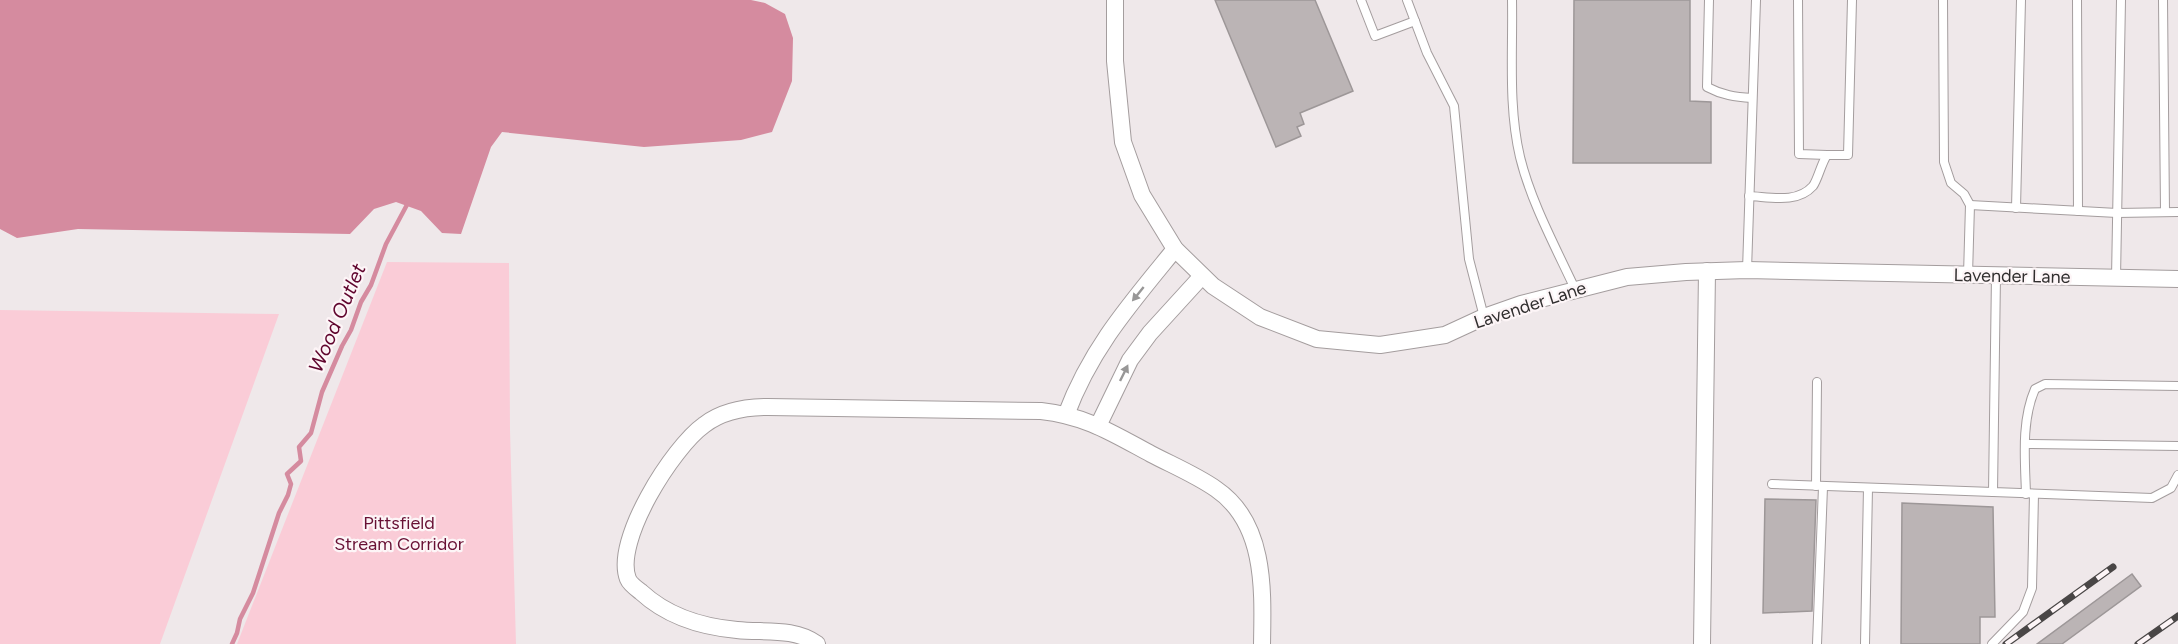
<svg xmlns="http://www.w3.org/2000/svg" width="2178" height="644" font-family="Figtree,sans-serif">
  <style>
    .green { fill: #faccd7 }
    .water { fill: #d58b9f }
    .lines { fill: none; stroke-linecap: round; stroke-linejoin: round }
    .stream { stroke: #d58b9f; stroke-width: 4.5 }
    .building { fill: #bbb4b5; stroke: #9d9798; stroke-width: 1.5 }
    .lane-casing { stroke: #a49d9e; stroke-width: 10 }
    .street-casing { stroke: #a49d9e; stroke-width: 18 }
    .lane { stroke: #fff; stroke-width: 8 }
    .street { stroke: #fff; stroke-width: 16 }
    .rail-casing { stroke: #494646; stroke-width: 7 }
    .rail { stroke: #fdf5f7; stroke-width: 4.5; stroke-dasharray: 14; stroke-linecap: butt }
    .oneway { fill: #989797 }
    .labels { text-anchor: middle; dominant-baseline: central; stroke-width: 4.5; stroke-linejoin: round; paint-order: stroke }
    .street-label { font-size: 18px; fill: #312f2f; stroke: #fdf5f7 }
    .park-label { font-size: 18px; fill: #681034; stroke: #fdf5f7 }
    .water-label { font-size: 20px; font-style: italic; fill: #5f042d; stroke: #fdf5f7 }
  </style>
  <rect width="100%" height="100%" fill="#efe8ea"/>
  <g class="green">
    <path d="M387,262L509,263L510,430L516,644H237Z"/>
    <path d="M0,310L279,314L160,644H0Z"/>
  </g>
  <path class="water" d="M0,0H751L765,3L785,14L793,38L792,81L772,132L741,140L644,147L502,132L491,147L461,234L442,233L421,211L396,202L374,209L350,234L78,229L17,238L0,229Z"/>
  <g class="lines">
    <path class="stream" d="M232,644L237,633L240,619L253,593L279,513L288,495L291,484L287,474L301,461L299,447L311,433L322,392L342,346L351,330L361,302L371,285L386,244L409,201"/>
  </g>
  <g class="building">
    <path d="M1215,0H1315L1353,91L1300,113L1304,124L1297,127L1301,136L1276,147Z"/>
    <path d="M1574,0H1690V101L1711,102V163H1573Z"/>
    <path d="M1765,499L1816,500L1812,611L1763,613Z"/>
    <path d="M1902,503L1993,507L1995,617H1980V644H1901Z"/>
    <path d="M2132,574L2141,586L2062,644H2037Z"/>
  </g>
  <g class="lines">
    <defs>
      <g id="lane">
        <path d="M1361,0L1375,36L1415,21"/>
        <path d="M1407,0L1427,53L1454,106L1469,259L1484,317"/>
        <path d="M1512,0C1513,52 1508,106 1520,157C1531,202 1555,246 1575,289"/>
        <path d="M1709,0L1707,87C1722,95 1735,97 1752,98"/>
        <path d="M1798,0L1799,154L1827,155"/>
        <path d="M1943,0L1944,162L1951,183L1964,194L1970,205L1968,275"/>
        <path d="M2077,0L2078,211"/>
        <path d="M2163,0L2165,212"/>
        <path d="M1749,196C1770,197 1797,204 1813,186C1818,179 1821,164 1827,155H1848L1852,0"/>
        <path d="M1970,205L2117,213L2178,212"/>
        <path d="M2016,208L2021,0"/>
        <path d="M1747,270L1756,0"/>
        <path d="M1996,275L1993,492L2152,498L2171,488L2178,475"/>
        <path d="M2116,278L2121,0"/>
        <path d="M2025,444L2178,446"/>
        <path d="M1772,484L1993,492"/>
        <path d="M1816,486L1817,382"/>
        <path d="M2026,494C2025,460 2021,421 2035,389L2045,384L2178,386"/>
        <path d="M1817,644L1823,487"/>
        <path d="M1865,644L1868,488"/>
        <path d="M1992,644L2023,612L2032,588L2034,494"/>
      </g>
      <g id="street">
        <path d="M1115,0V61L1123,142L1142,195L1175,249L1213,286L1260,317L1317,339L1380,345L1445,335L1484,317L1521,304L1627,277L1686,272L1747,270L2178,279"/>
        <path d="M1066,415C1091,348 1131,303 1175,249"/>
        <path d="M1098,426L1130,360L1150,333L1202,276"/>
        <path d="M817,644C794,627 763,633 737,630C703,627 667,616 641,592C637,589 630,584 628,579C613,541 673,447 704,425C722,411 745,407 768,407L1041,411C1086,416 1112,433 1151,454C1172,465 1196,475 1216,489C1266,523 1263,590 1262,644"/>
        <path d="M1702,644L1707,271"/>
      </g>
    </defs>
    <use href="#lane" class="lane-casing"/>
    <use href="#street" class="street-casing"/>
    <use href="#lane" class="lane"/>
    <use href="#street" class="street"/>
    <defs>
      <g id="rail">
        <path d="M2006,644L2113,567"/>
        <path d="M2138,644L2178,616"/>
      </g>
    </defs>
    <use href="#rail" class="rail-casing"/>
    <use href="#rail" class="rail"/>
  </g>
  <defs><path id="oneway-solid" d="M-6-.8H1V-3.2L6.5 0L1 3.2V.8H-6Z" transform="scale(1.5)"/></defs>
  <g class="oneway">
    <use href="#oneway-solid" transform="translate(1138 294) rotate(129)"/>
    <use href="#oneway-solid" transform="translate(1124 373) rotate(-64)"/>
  </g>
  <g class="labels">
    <g class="street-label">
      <text transform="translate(2012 276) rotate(1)">Lavender Lane</text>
      <text transform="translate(1530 305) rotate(-18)">Lavender Lane</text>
    </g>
    <g class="park-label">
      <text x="399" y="523">Pittsfield<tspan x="399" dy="21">Stream Corridor</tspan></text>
    </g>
    <g class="water-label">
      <text transform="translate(337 318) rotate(-67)">Wood Outlet</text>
    </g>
  </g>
</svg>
